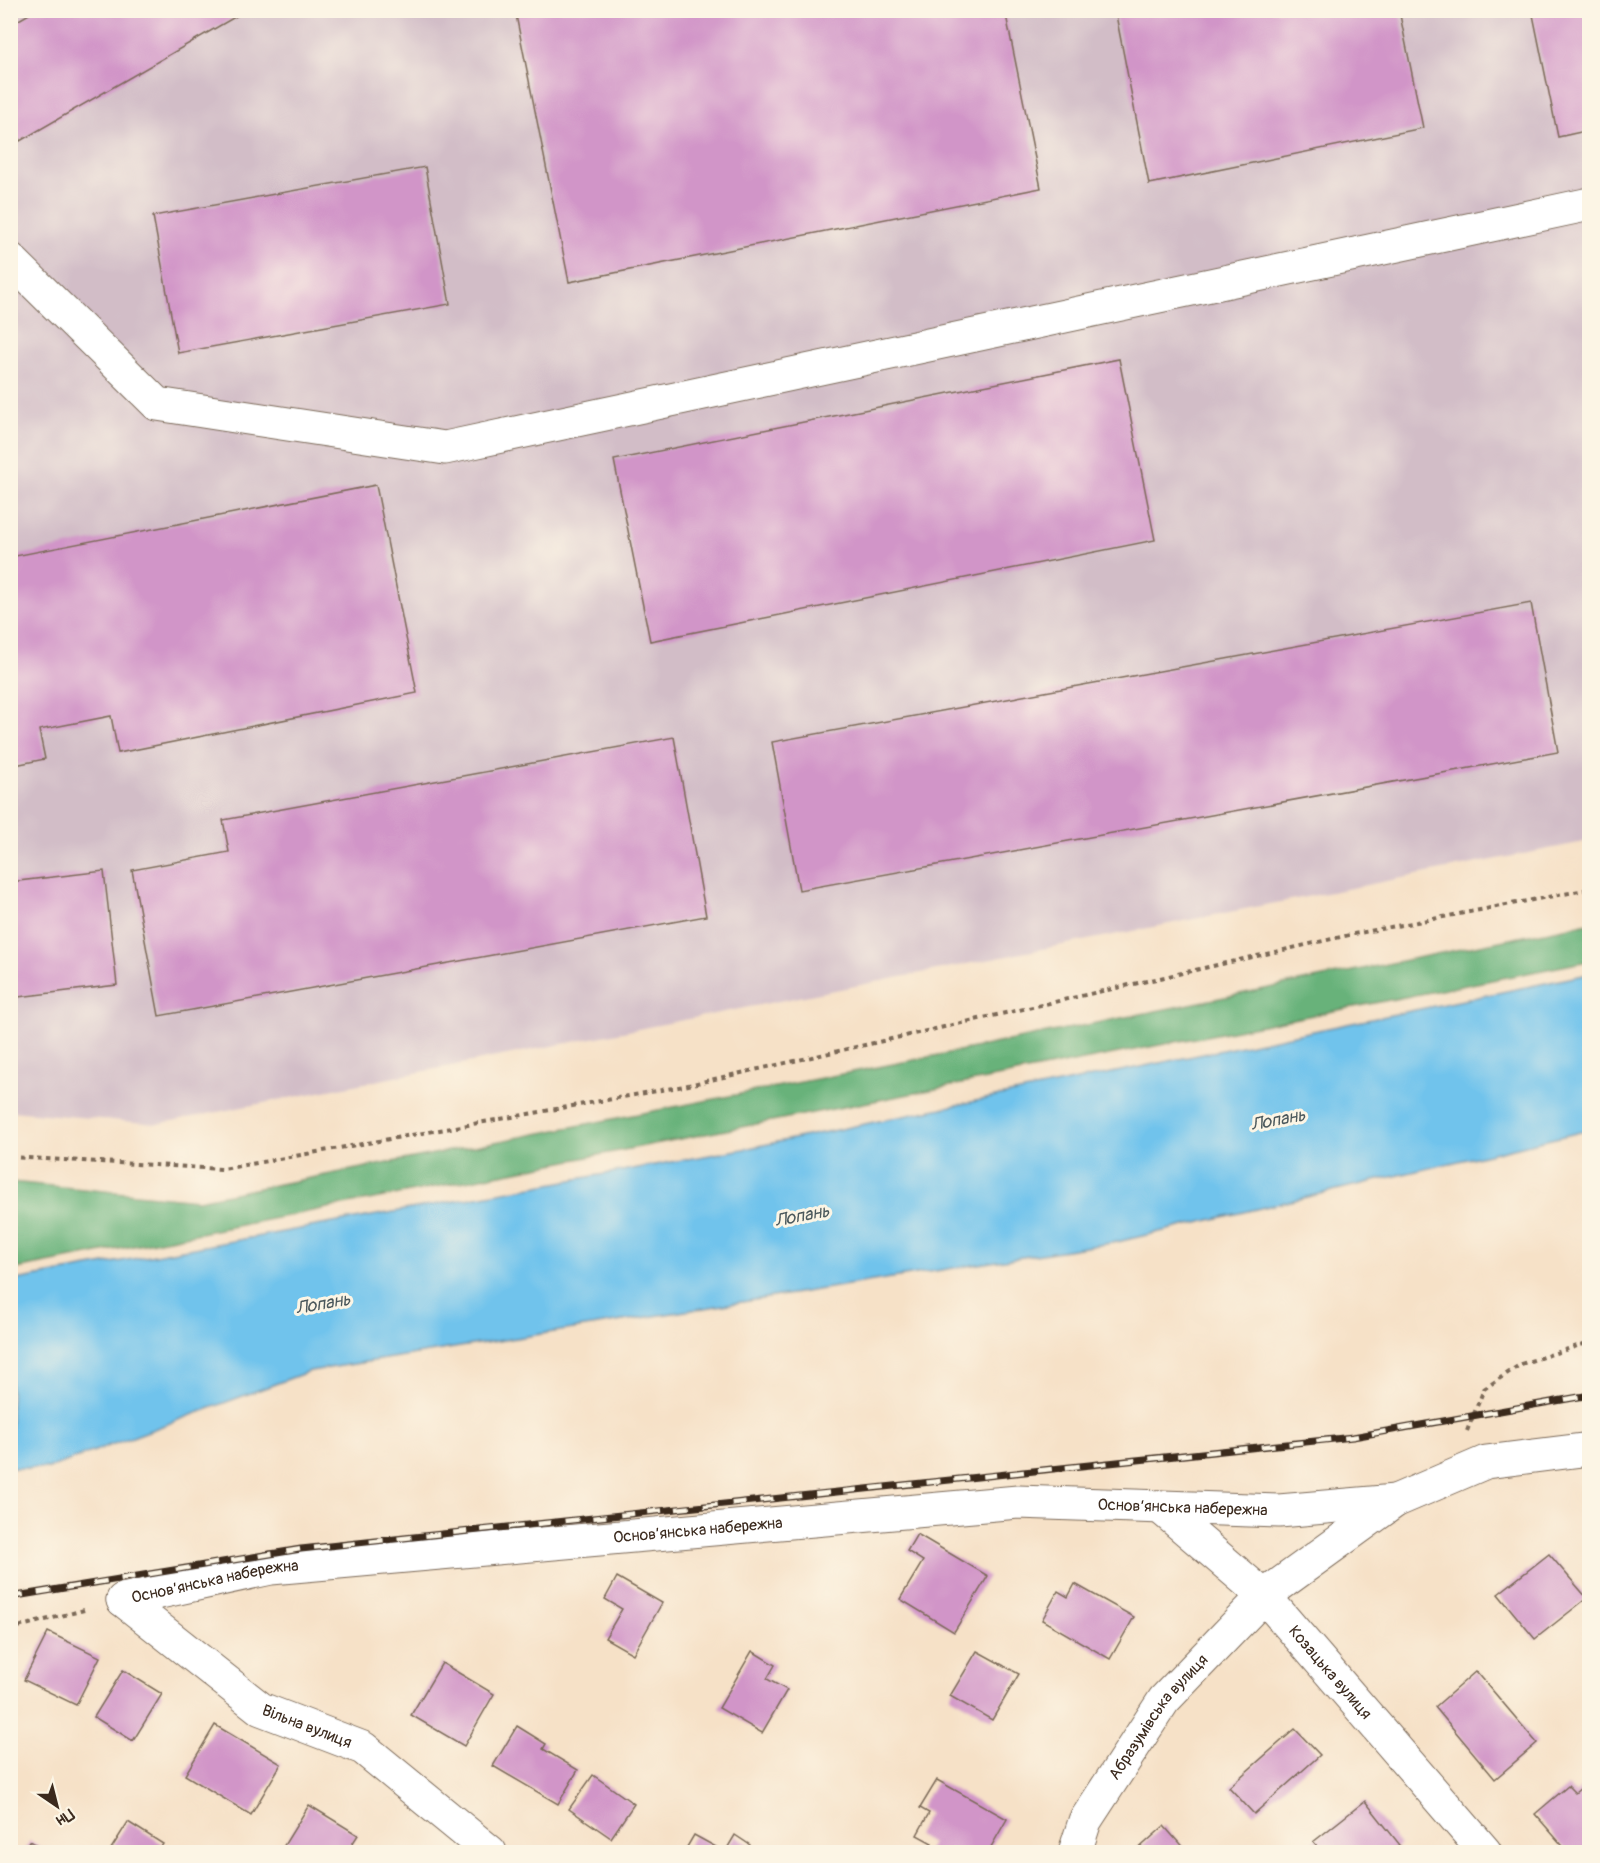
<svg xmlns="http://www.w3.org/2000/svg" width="1600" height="1863" font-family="Pangolin,sans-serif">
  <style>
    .industrial { fill: #d2bdc7 }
    .forest { fill: #67b27a; stroke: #516e4c; stroke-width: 1.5 }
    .water { fill: #70c3ec; stroke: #567685; stroke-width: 1.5 }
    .building { fill: #d195c8 }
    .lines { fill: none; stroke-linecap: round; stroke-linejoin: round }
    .minor-casing { stroke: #7c6a59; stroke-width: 35 }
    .path { stroke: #7c6a59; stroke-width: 4; stroke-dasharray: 4.5 4.5; stroke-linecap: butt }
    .minor { stroke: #fff; stroke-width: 33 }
    .rail-casing { stroke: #3b2a1e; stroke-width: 7 }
    .rail { stroke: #fcf5e5; stroke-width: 4.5; stroke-dasharray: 14; stroke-linecap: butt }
    .labels { text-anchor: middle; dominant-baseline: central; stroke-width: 6; stroke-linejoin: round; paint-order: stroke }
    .street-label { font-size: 16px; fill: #3b2a1e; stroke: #fcf5e5 }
    .water-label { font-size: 18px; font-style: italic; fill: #4b585c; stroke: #fcf5e5 }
  </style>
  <rect width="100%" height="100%" fill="#fcf5e5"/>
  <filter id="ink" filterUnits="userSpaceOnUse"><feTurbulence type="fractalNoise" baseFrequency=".0167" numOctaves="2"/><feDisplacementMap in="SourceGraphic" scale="12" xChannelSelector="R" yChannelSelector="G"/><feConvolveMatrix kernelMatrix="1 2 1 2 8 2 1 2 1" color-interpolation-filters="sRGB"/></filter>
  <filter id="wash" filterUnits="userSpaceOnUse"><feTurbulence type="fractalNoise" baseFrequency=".008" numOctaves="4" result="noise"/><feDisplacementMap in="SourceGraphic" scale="24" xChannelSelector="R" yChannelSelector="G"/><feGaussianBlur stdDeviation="1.35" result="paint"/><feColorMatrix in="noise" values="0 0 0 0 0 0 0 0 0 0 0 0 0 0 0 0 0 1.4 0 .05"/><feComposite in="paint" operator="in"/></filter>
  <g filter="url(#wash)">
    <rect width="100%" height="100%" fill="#f6e1c7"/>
    <path class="industrial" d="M10,11H1589V841L157,1124L11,1111Z"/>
    <path class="forest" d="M1589,923V961L11,1270V1182L198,1200L929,1057Z"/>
    <path class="water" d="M1589,974V1130L1117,1242L310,1371L49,1468H11V1281L749,1148Z"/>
    <g id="blocks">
      <g class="building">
        <path d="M36,10H247L20,141L10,124V25Z"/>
        <path d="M515,10H1005L1041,188L569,282Z"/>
        <path d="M1115,10H1399L1423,128L1149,184Z"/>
        <path d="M1532,10H1590V130L1558,137Z"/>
        <path d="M425,167L450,304L178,353L153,216Z"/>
        <path d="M1119,359L1155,540L650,641L614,460Z"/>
        <path d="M376,485L417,693L118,753L111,716L39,730L45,759L10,766V557Z"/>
        <path d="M1531,603L1558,752L799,890L772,742Z"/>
        <path d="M674,737L706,916L159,1016L132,870L229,852L223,820Z"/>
        <path d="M104,871L117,985L10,998V882Z"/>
        <path d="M917,1534L988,1576L954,1632L900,1599L923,1561L907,1551Z"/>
        <path d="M1549,1554L1587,1598L1535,1639L1498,1594Z"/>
        <path d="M617,1577L662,1603L633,1654L605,1638L622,1609L605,1599Z"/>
        <path d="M1075,1584L1134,1617L1110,1659L1042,1620L1058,1591L1068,1597Z"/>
        <path d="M48,1632L100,1657L76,1705L24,1680Z"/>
        <path d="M752,1651L775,1665L767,1679L787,1690L762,1733L719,1708Z"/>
        <path d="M977,1651L1019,1674L992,1720L950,1696Z"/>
        <path d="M442,1663L494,1694L464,1746L411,1715Z"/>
        <path d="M123,1670L162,1694L133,1741L94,1717Z"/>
        <path d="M1476,1671L1537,1743L1495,1779L1435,1707Z"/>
        <path d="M215,1725L281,1764L251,1815L185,1775Z"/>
        <path d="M517,1726L546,1744L543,1749L578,1770L558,1804L493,1766Z"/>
        <path d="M1295,1729L1320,1755L1254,1814L1229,1787Z"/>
        <path d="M593,1775L634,1804L611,1838L569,1809Z"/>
        <path d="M937,1780L1007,1819L988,1852H927L932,1843L917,1835L929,1813L920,1808Z"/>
        <path d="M1587,1783L1590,1787V1846L1582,1852H1568L1535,1814L1568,1786L1575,1793Z"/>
        <path d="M1365,1801L1400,1845L1391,1852H1321L1313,1842Z"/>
        <path d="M309,1805L358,1835L347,1852H280Z"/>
        <path d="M128,1822L163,1844L158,1852H109Z"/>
        <path d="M1164,1826L1187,1852H1135Z"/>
        <path d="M694,1835L725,1852L735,1835L750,1845L746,1852H684Z"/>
        <path d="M30,1841L49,1852H23Z"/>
      </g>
    </g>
  </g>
  <g filter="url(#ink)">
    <use href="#blocks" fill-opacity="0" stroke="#7c6a59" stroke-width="1.5"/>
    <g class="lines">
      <defs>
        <g id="minor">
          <path d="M10,259L157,404L445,448L1590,204"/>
          <path id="s1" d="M1160,1507L1264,1596L1485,1852"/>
          <path id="s2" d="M123,1600L271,1568L1018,1502L1279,1511L1395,1501"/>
          <path id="s3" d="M123,1600L261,1709L363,1748L490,1852"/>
          <path id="s4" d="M1075,1852L1085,1821L1164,1700L1264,1596L1395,1501L1486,1462L1590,1449"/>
        </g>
      </defs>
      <use href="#minor" class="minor-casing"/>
      <g class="path">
        <path d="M10,1157L223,1169L684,1086L1354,934L1590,889"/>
        <path d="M1467,1431L1484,1389L1521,1364L1590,1342"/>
        <path d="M10,1629L88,1609"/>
      </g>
      <use href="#minor" class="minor"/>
      <defs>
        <path id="rail" d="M10,1597L301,1549L1353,1437L1590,1395"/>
      </defs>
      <use href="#rail" class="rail-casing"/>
      <use href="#rail" class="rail"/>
    </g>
  </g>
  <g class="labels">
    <g class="street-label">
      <text stroke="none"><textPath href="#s2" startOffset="1066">Основ’янська набережна</textPath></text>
      <text stroke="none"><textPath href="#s2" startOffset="580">Основ’янська набережна</textPath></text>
      <text stroke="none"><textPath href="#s2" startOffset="94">Основ’янська набережна</textPath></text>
      <text stroke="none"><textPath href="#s1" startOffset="238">Козацька вулиця</textPath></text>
      <text stroke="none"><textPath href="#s4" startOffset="160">Абразумівська вулиця</textPath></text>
      <text stroke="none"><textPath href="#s3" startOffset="225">Вільна вулиця</textPath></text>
    </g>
    <g class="water-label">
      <text transform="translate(1278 1120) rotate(-11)">Лопань</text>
      <text transform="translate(802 1216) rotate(-11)">Лопань</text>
      <text transform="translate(323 1304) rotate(-10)">Лопань</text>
    </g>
  </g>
  <rect width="1600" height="1863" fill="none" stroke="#fcf5e5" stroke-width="36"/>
  <g transform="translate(57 1806) rotate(145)" stroke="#fcf5e5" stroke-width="4.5" paint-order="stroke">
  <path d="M0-4.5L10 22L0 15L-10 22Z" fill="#3b2a1e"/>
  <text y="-9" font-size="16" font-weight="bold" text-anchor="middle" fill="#3b2a1e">Пн</text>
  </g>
</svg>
